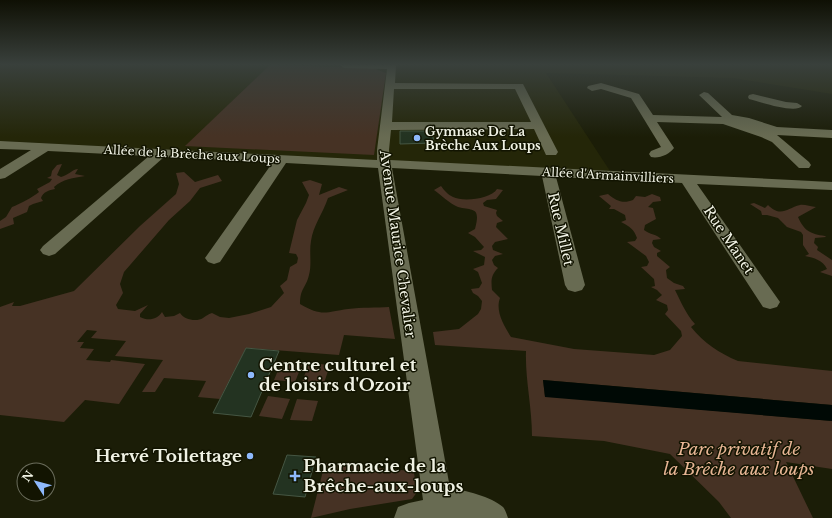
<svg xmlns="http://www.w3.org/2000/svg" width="832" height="518" font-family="'Libre Baskerville',serif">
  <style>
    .built { fill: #242608 }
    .green { fill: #463224 }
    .water { fill: #000905 }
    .building { fill: #233321; stroke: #455643 }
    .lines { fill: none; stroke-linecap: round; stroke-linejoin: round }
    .street { fill: #686b52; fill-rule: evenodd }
    .poi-dot { fill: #8eb9fc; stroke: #121401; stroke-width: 1.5 }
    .labels { text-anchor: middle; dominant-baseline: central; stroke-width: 3; stroke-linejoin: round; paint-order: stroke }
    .far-poi-label { font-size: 12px; font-weight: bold; fill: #f0f2e4; stroke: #121401; text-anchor: start }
    .far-street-label { font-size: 12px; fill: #f0f2e4; stroke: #121401 }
    .street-label { font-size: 14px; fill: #f0f2e4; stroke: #121401 }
    .near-poi-label { font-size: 17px; font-weight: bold; fill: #f0f2e4; stroke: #121401; text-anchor: start }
    .near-park-label { font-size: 17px; font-style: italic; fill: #e7b594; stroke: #121401 }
  </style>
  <rect width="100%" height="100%" fill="#1b1d07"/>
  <path class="built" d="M0,65H832V94L732,78L546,73L610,171L375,160L0,141Z"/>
  <g class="green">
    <path d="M270,65L373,68L386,73L374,155L185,146Z"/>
    <path d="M62,164L57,175L61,177C67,176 73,169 78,169L75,174L85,176C73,178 63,179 54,187L55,189C49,190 43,192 41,198L43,201L33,204L29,206L27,212L13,218L14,224L0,229V221L6,217L12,207C20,204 33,197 39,192L37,189L50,182L52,179L47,178L51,176L52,171L57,165Z"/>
    <path d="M184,172L195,182L218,175L222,181L200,188L190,201L169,220L124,272L120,284L123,293L116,305L118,309L135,311L148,305L140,314V317C148,321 157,320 162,312L165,317L174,316L180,313C184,320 197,322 203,318C206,316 208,314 212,313L220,317L229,318L249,314L271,307L284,293L280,286L287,280L290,267L297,263L298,258L296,254L289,253L297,220L306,203L309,195L302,182L310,180L322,184L319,195L339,187L348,190L328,198C323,213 313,226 311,241C309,252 312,264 309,275C306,288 300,288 300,304C322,317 326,312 348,309C362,307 376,308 389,307L395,339L344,335L339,355L246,348L220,399L198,397L206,381L164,378L155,392H142L163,360L115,356L126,341L91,338L97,331L87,330L77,342H84L80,348L94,349L86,360L110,362L111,360L145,364L119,404L85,400L64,422L0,415V307L14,302L12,306H20L74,291L140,226L176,194L179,184L176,173Z"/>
    <path d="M441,186C444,190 448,195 453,197C463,202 491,199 497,189L503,190L496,199L487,200L483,203L484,206L497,210L496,213L497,216L503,221L497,223L496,227L508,239L495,242L492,246L493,250L503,254L495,256L492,260L494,265L498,268C491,275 491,280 492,290L500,298C495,311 504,326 511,337L574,349L654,355L670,350L682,336L681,331L665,314L668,310L667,305L656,300L662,295L657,290L651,287L655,286L654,279L641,267L647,266L649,262L646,256L627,242L635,241L637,238C634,229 629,226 621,222L626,220L625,215L614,209H609L611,206L599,196L608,194C616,201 623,204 633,200L636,196L645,197L652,194L660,197L661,201L653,202L648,207L653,208L656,219L645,225L644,230C650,235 657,234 661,239L653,240L652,243L654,247L661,251L657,253V256L670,267L666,270L667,278L674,283L683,286L685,289L675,290C681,302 686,314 695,324L691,327C704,343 719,353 738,361L832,371V405L543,380L545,396L832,421V469L786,462L813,518H731L719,502L670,454L604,441L532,436C532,407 525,379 526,351L435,345L433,332L459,329L478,314L481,309L482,301L478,296L473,293L471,289L479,288L482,283L478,272L473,269L484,265L485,257L473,251L481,250L484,247L475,237L468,233L475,229C481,206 473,211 458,207C450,204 441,195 434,190Z"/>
    <path d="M754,203L765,208L768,205C781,218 787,208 800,205C804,204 811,207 816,207L798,217C804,231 811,234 825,236L826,237L815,238L814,243L818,247L817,250L832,260V276L820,272L827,269C823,260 814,258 805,256L809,254L803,245V235L801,232L787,227L778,218L767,215H762L761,211L750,204Z"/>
    <path d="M282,361L303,362L295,382L274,380Z"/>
    <path d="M309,363L330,365L324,383L302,382Z"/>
    <path d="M268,396L290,399L282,419L259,416Z"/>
    <path d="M297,399L318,401L312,421L290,420Z"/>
    <path d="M325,463L411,471L414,473L417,492L412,499L350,509L311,518Z"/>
  </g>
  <path class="water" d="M543,380L832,405V421L545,397Z"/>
  <g class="building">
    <path d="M400,131H432L434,143L400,144Z"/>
    <path d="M246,348L279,351L251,417L213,413Z"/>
    <path d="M287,455L316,457L305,497L273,494Z"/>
  </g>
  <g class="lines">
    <g class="street">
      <path d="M340,65H396L395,83L523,84L558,152L556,155H546L534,129L391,130L389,150L390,160L832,182V190L697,184L780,302L777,307L770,309L763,307L682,183L556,177L585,285L582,290L575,292L568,290L565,285L542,176L392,168L450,488C464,490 492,497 503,507C505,509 507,515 508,518H394L398,507L409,503L423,500L378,168L286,163L220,262L214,264L208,262L205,258L273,162L164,157L55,254L49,256L43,254L40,250L43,246L149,156L48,151L5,178L0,179V169L31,150L0,149V141L377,160V150L387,69L344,68ZM394,89H515L531,122H392Z"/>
      <path d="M601,83L639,94L653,115L722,117L699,95L704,92L708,93L732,115L749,118L777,127L832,130V138L777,135L809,162L811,165L809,168H799L772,142L761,137L723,124L657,122L674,148C670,154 659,159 651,157L649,154L651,151L661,147L631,98L601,89L592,91L587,88L588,86Z"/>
      <path d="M753,94L786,102L797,103L802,106C796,114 760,102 749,99L748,97L749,95Z"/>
    </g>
  </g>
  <linearGradient id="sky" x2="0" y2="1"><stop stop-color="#0f1004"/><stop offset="0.47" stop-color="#39403c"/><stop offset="1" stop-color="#39403c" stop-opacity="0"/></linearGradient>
  <rect width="832" height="137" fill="url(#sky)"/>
  <g class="poi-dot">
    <circle cx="417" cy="138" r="4"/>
    <circle cx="251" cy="375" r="4"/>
    <circle cx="250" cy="456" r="4"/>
    <path d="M293 470h4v4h4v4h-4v4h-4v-4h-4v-4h4z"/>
  </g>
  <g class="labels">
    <g class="far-poi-label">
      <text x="425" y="131">Gymnase De La<tspan x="425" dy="14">Brèche Aux Loups</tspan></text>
    </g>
    <g class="far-street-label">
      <text transform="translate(192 154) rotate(3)">Allée de la Brèche aux Loups</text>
      <text transform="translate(608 175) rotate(3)">Allée d'Armainvilliers</text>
    </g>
    <g class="street-label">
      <text transform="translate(561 229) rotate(77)">Rue Millet</text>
      <text transform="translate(729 240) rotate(56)">Rue Manet</text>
      <text transform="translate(398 244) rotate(82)">Avenue Maurice Chevalier</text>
    </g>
    <g class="near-poi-label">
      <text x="259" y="365">Centre culturel et<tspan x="259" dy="20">de loisirs d'Ozoir</tspan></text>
      <text x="242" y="456" text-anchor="end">Hervé Toilettage</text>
      <text x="303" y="466">Pharmacie de la<tspan x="303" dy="20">Brêche-aux-loups</tspan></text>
    </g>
    <g class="near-park-label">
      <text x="739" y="449">Parc privatif de<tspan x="739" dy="20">la Brêche aux loups</tspan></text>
    </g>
  </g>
  <g transform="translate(36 482) rotate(306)"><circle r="19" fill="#121401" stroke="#6b6d5c"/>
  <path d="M0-3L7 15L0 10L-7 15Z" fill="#8eb9fc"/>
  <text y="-6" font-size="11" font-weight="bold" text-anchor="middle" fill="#f0f2e4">N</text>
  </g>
</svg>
